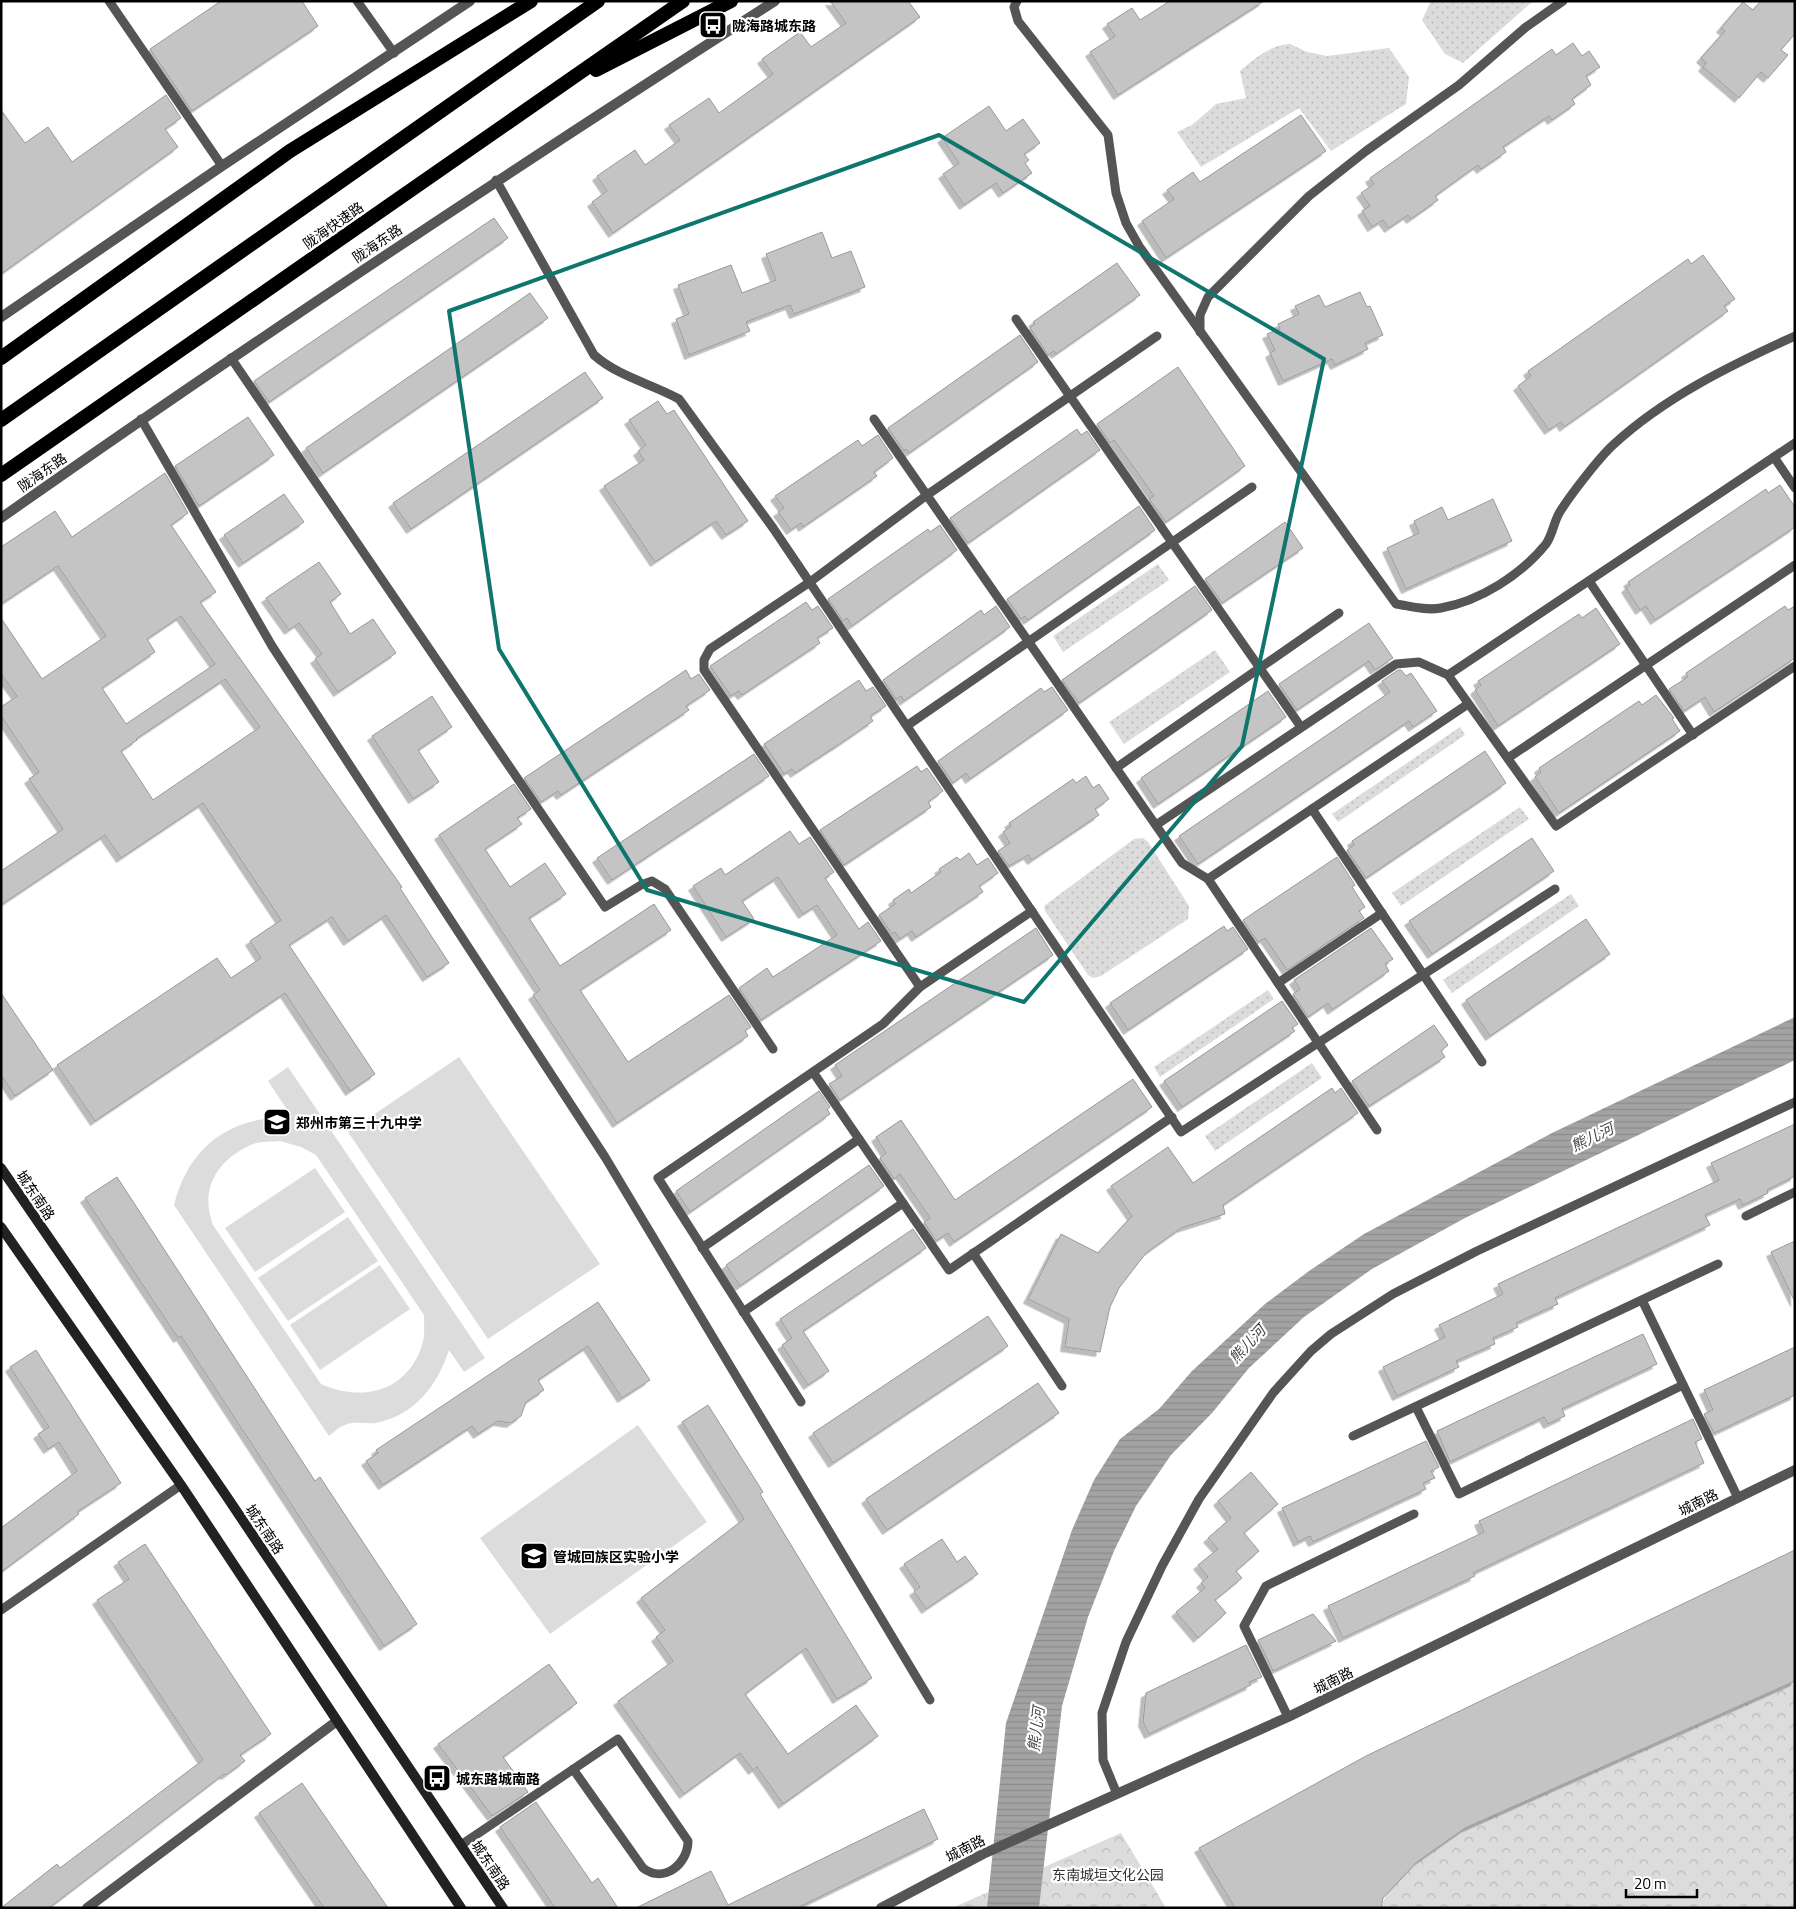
<svg xmlns="http://www.w3.org/2000/svg" width="1796" height="1909" font-family="'Titillium Web','Noto Sans SC',sans-serif">
  <style>
    .grass { fill: url(#grass-dots) }
    .park { fill: url(#park-crowns) }
    .pitch { fill: #dcdcdc; fill-rule: evenodd }
    .water { fill: url(#water-rules) }
    .building { fill: #c4c4c4; stroke: #999; fill-rule: evenodd; filter: url(#shadow) }
    .lines { fill: none; stroke-linecap: round; stroke-linejoin: round }
    .service { stroke: #555; stroke-width: 9 }
    .minor { stroke: #555; stroke-width: 10 }
    .tertiary { stroke: #555; stroke-width: 10 }
    .secondary { stroke: #222; stroke-width: 10 }
    .trunk { stroke: #000; stroke-width: 14 }
    .marked { fill: none; stroke: #0f766e; stroke-width: 4; stroke-linejoin: round }
    .labels { text-anchor: middle; dominant-baseline: central; stroke-width: 4.5; stroke-linejoin: round; paint-order: stroke }
    .poi-label { font-size: 14px; font-weight: bold; fill: #000; stroke: #fff; text-anchor: start }
    .street-label { font-size: 14px; fill: #000; stroke: #fff }
    .park-label { font-size: 14px; fill: #333; stroke: #fff }
    .water-label { font-size: 15px; font-style: italic; fill: #444; stroke: #fff }
  </style>
  <defs>
    <pattern id="grass-dots" width="8" height="8" patternUnits="userSpaceOnUse" patternTransform="scale(1.25)"><rect width="8" height="8" fill="#dcdcdc"/><path d="M2 2h.1M6 6h.1" fill="none" stroke="#bbb" stroke-width="1.8" stroke-linecap="round"/></pattern>
    <pattern id="park-crowns" width="20" height="18" patternUnits="userSpaceOnUse" patternTransform="scale(1.25)"><rect width="20" height="18" fill="#dcdcdc"/><path d="M2 6a3 3 0 1 1 6 0M12 15a3 3 0 1 1 6 0" fill="none" stroke="#bbb"/></pattern>
    <pattern id="water-rules" width="6" height="5" patternUnits="userSpaceOnUse" patternTransform="scale(1.25)"><rect width="6" height="5" fill="#a3a3a3"/><path d="M0 2.5h6" fill="none" stroke="#8b8b8b"/></pattern>
    <filter id="shadow"><feDropShadow dx="-4.5" dy="4.5" stdDeviation="0" flood-color="#0004"/></filter>
  </defs>
  <rect width="100%" height="100%" fill="#fff"/>
  <g class="grass">
    <path d="M1431,1H1533L1463,63L1445,54L1422,20Z"/>
    <path d="M1290,44L1307,52L1327,56L1389,48L1409,77L1406,104L1331,151L1299,108L1201,167L1177,132L1192,125L1216,104L1246,98L1240,71C1254,59 1270,45 1290,44Z"/>
    <path d="M1158,564L1169,580L1063,652L1053,636Z"/>
    <path d="M1215,650L1230,672L1124,744L1109,722Z"/>
    <path d="M1460,727L1465,735L1338,822L1332,814Z"/>
    <path d="M1520,807L1529,819L1401,906L1392,893Z"/>
    <path d="M1143,838L1148,842L1189,906L1188,919L1101,976L1093,978L1088,975L1045,911L1044,906L1134,839Z"/>
    <path d="M1571,894L1579,906L1452,993L1443,980Z"/>
    <path d="M1268,990L1274,999L1160,1077L1154,1067Z"/>
    <path d="M1312,1063L1322,1078L1215,1151L1205,1136Z"/>
  </g>
  <g class="park">
    <path d="M1795,1681V1908H1381C1390,1876 1439,1846 1465,1828Z"/>
    <path d="M1121,1833L1166,1908H952Z"/>
  </g>
  <g class="pitch">
    <path d="M459,1057L600,1264L488,1339L348,1132Z"/>
    <path d="M288,1067L485,1358L464,1372L449,1350C437,1386 415,1415 376,1423C366,1424 353,1421 345,1425C339,1427 334,1432 329,1436L174,1205C189,1145 231,1116 292,1117L268,1081ZM280,1141L301,1147L316,1155L424,1315C424,1323 425,1334 423,1342C409,1391 364,1403 321,1384L213,1225C199,1188 218,1159 253,1144C261,1141 272,1142 280,1141Z"/>
    <path d="M315,1168L345,1212L255,1272L225,1228Z"/>
    <path d="M348,1217L378,1261L288,1321L258,1278Z"/>
    <path d="M380,1265L410,1309L320,1370L290,1325Z"/>
    <path d="M638,1425L707,1522L550,1634L480,1538Z"/>
  </g>
  <path class="water" d="M1795,1017V1060L1465,1218L1372,1269L1304,1317L1249,1368L1212,1413L1171,1455L1136,1506L1114,1551L1088,1617L1062,1706L1039,1908H987L1006,1723L1072,1530L1094,1480L1120,1439L1159,1409L1192,1371L1265,1304L1309,1271L1364,1234L1552,1133Z"/>
  <g class="building">
    <path d="M221,1H302L318,26L192,111L150,49Z"/>
    <path d="M830,1H908L920,17L613,233L592,202L607,191L597,176L635,150L645,165L680,140L669,125L709,98L719,113L773,74L762,59L800,32L811,47L846,23Z"/>
    <path d="M1170,1H1264L1118,95L1090,52L1115,36L1107,24L1132,8L1140,20Z"/>
    <path d="M1761,1H1795V34L1781,50L1788,55L1768,78L1761,72L1739,98L1703,67L1706,63L1701,58L1725,31L1721,28L1743,2L1753,10Z"/>
    <path d="M1573,43L1582,56L1589,51L1600,67L1586,76L1591,85L1572,99L1575,104L1552,120L1549,116L1503,147L1506,152L1481,169L1478,165L1435,196L1438,200L1411,219L1408,215L1389,228L1383,220L1372,227L1362,211L1370,206L1361,193L1374,184L1370,178L1552,49L1556,55Z"/>
    <path d="M166,95L181,118L165,129L178,147L1,274V110L25,143L48,127L72,162Z"/>
    <path d="M989,106L1006,131L1023,119L1040,143L1024,154L1029,160L1025,163L1032,173L1003,193L996,183L964,205L943,174L959,163L942,138Z"/>
    <path d="M1301,115L1326,151L1166,258L1142,221L1174,199L1167,190L1193,172L1200,182Z"/>
    <path d="M494,218L508,238L269,402L254,381Z"/>
    <path d="M822,232L832,258L851,251L865,287L794,314L790,305L746,322L750,331L689,355L676,319L689,314L678,285L731,265L742,293L776,280L766,254Z"/>
    <path d="M1703,255L1735,299L1724,306L1728,311L1564,427L1561,422L1549,430L1518,386L1531,376L1528,371L1688,259L1691,264Z"/>
    <path d="M1117,263L1140,295L1056,354L1054,351L1048,355L1030,328L1035,324L1033,322Z"/>
    <path d="M1360,292L1367,307L1370,306L1383,335L1365,343L1368,349L1335,365L1332,359L1283,381L1270,353L1275,350L1267,334L1280,329L1278,324L1299,314L1295,306L1319,295L1325,307Z"/>
    <path d="M530,293L548,318L323,473L306,448Z"/>
    <path d="M1020,335L1038,362L909,453L906,449L904,451L888,428Z"/>
    <path d="M1178,367L1245,466L1166,522L1149,499L1154,496L1114,440L1110,443L1097,424Z"/>
    <path d="M585,372L603,398L411,529L393,503Z"/>
    <path d="M658,401L667,414L674,410L748,521L726,535L716,521L655,562L604,486L644,460L638,451L646,445L629,420Z"/>
    <path d="M248,417L274,455L199,506L175,466Z"/>
    <path d="M1077,429L1081,435L1087,431L1100,450L968,543L950,518Z"/>
    <path d="M878,435L893,458L874,472L877,476L803,527L801,523L791,530L778,512L784,508L775,496L858,440L862,446Z"/>
    <path d="M165,473L188,513L171,525L216,592L200,602L402,887L400,888L449,963L427,977L386,915L348,941L332,917L289,945L375,1074L350,1091L285,993L95,1121L57,1065L217,958L231,978L261,958L250,941L281,920L203,803L121,858L105,835L1,905V871L63,829L29,779L39,772L1,716V707L17,696L1,674V618L42,679L106,636L58,566L1,604V547L55,511L72,537ZM181,616L215,664L126,724L102,688L155,652L147,639ZM225,679L260,727L153,800L121,751L137,740L136,739Z"/>
    <path d="M1780,485L1795,507V527L1655,620L1646,606L1640,610L1626,588L1630,585L1628,582L1766,489L1768,493Z"/>
    <path d="M284,494L304,522L243,563L224,535Z"/>
    <path d="M1493,499L1512,541L1406,589L1387,548L1419,533L1414,521L1442,507L1448,520Z"/>
    <path d="M1139,506L1155,530L1028,620L1025,616L1021,619L1007,599Z"/>
    <path d="M1285,522L1303,548L1222,603L1205,579Z"/>
    <path d="M940,525L957,550L852,626L847,618L843,621L828,599L928,529L930,532Z"/>
    <path d="M319,562L341,594L330,602L350,634L373,619L396,653L338,692L315,659L322,654L299,623L289,630L266,598Z"/>
    <path d="M1195,586L1212,610L1079,703L1062,680Z"/>
    <path d="M806,602L812,610L818,606L833,628L817,638L820,643L742,695L739,691L731,696L710,666Z"/>
    <path d="M996,606L1010,627L904,701L901,696L896,699L883,680L981,610L984,615Z"/>
    <path d="M1785,606L1788,610L1795,606V658L1714,712L1705,697L1684,711L1669,689L1688,677L1686,673Z"/>
    <path d="M1596,608L1620,644L1498,726L1475,690L1481,685L1478,681L1579,614L1582,618Z"/>
    <path d="M1369,623L1393,658L1375,670L1369,661L1297,710L1279,684Z"/>
    <path d="M686,670L691,679L699,674L710,690L686,706L689,710L561,795L558,791L541,802L524,778Z"/>
    <path d="M1398,670H1401L1406,676L1411,673L1437,711L1413,727L1409,721L1198,864L1179,836L1390,692L1382,681Z"/>
    <path d="M859,680L866,691L873,687L886,706L870,716L873,721L844,741L795,773L792,769L784,774L764,744Z"/>
    <path d="M1052,687L1068,710L970,779L966,773L953,783L938,761L1041,688L1044,692Z"/>
    <path d="M1268,691L1286,717L1158,804L1141,778Z"/>
    <path d="M1656,695L1674,718L1672,719L1680,731L1559,813L1535,777L1541,772L1539,768L1639,701L1642,705Z"/>
    <path d="M432,696L452,727L418,750L439,782L413,799L372,736Z"/>
    <path d="M1485,751L1506,783L1366,878L1347,850L1354,845L1352,841Z"/>
    <path d="M754,754L769,776L612,880L597,858Z"/>
    <path d="M917,766L921,772L927,768L943,791L928,802L931,807L844,865L820,830Z"/>
    <path d="M1086,776L1093,788L1099,784L1109,799L1095,809L1099,815L1032,860L1028,855L1009,866L998,851L1010,843L1003,832L1011,826L1009,823L1073,779L1076,783Z"/>
    <path d="M514,784L531,809L517,818L522,824L485,849L510,887L545,863L566,894L529,918L560,966L654,904L671,930L580,990L628,1062L729,995L751,1027L745,1031L748,1036L617,1123L533,995L540,990L439,835Z"/>
    <path d="M790,831L799,844L810,837L834,872L825,878L859,929L868,922L881,941L761,1020L739,988L767,968L773,977L837,935L817,905L803,914L778,877L742,901L754,919L726,937L693,886L721,868L725,875Z"/>
    <path d="M1532,838L1554,871L1432,954L1409,921Z"/>
    <path d="M969,853L977,865L988,858L998,873L979,886L983,892L916,937L912,931L900,939L895,932L892,934L879,915L895,904L893,900L909,889L911,893L941,872L939,869L957,857L960,860Z"/>
    <path d="M1337,857L1355,885L1352,887L1365,907L1359,911L1364,918L1287,970L1265,938L1258,942L1243,920Z"/>
    <path d="M1586,919L1610,954L1490,1036L1466,1000Z"/>
    <path d="M1224,926L1227,931L1233,927L1248,949L1128,1030L1110,1003Z"/>
    <path d="M1036,928L1053,955L840,1100L829,1084L842,1076L835,1065Z"/>
    <path d="M1371,928L1393,959L1385,964L1389,971L1332,1010L1328,1003L1308,1017L1293,994L1300,989L1294,980Z"/>
    <path d="M1,993L53,1070L15,1096L1,1075Z"/>
    <path d="M1282,1001L1298,1024L1292,1028L1295,1031L1182,1107L1164,1081Z"/>
    <path d="M1434,1025L1448,1045L1441,1051L1445,1057L1369,1106L1352,1081Z"/>
    <path d="M1133,1079L1152,1107L954,1242L948,1233L936,1241L924,1222L930,1218L900,1174L894,1179L880,1158L886,1153L876,1137L901,1120L955,1200Z"/>
    <path d="M1332,1088L1335,1093L1341,1088L1358,1113L1223,1205L1225,1214L1181,1228L1146,1253L1119,1288L1110,1307L1100,1352L1065,1347L1069,1319L1028,1299L1061,1234L1098,1253L1132,1216L1111,1186L1168,1147L1193,1183Z"/>
    <path d="M819,1091L830,1107L827,1109L830,1114L690,1212L676,1191Z"/>
    <path d="M1795,1124V1176L1767,1190L1768,1193L1743,1205L1740,1199L1705,1215L1710,1225L1555,1298L1558,1304L1516,1323L1518,1327L1493,1338L1495,1344L1456,1361L1459,1367L1397,1396L1383,1367L1445,1337L1439,1325L1503,1294L1498,1284L1719,1180L1711,1163Z"/>
    <path d="M869,1165L884,1186L740,1286L726,1265Z"/>
    <path d="M117,1177L315,1481L320,1477L417,1624L384,1646L181,1336L178,1338L85,1198Z"/>
    <path d="M913,1229L926,1248L803,1331L829,1371L808,1385L782,1345L792,1338L780,1319Z"/>
    <path d="M1795,1241V1302L1771,1252Z"/>
    <path d="M598,1302L650,1380L622,1398L588,1346L538,1380L544,1390L526,1402L521,1416L511,1423L498,1421L478,1434L472,1426L383,1485L366,1461L378,1453L376,1450Z"/>
    <path d="M988,1316L1008,1346L833,1463L813,1433Z"/>
    <path d="M1643,1334L1657,1364L1562,1409L1565,1416L1548,1424L1544,1417L1450,1462L1437,1431Z"/>
    <path d="M1795,1347V1395L1714,1433L1704,1414L1713,1410L1704,1390Z"/>
    <path d="M36,1350L121,1483L77,1512L79,1514L1,1572V1528L77,1471L59,1442L48,1449L38,1434L49,1427L10,1367Z"/>
    <path d="M1038,1383L1059,1413L887,1530L866,1499Z"/>
    <path d="M708,1405L763,1492L760,1494L872,1678L837,1699L806,1648L745,1694L788,1754L856,1705L878,1736L783,1804L757,1767L753,1770L740,1753L684,1794L618,1701L673,1661L656,1637L665,1630L641,1598L744,1519L682,1422Z"/>
    <path d="M1693,1419L1702,1439L1695,1442L1704,1463L1473,1573L1475,1576L1343,1638L1328,1606L1484,1532L1479,1521Z"/>
    <path d="M1426,1441L1439,1467L1431,1471L1435,1478L1423,1483L1426,1489L1313,1542L1310,1536L1298,1542L1282,1508Z"/>
    <path d="M1251,1472L1278,1504L1244,1533L1259,1551L1236,1571L1242,1578L1215,1600L1226,1613L1198,1638L1176,1612L1205,1588L1201,1583L1208,1577L1198,1565L1218,1549L1208,1538L1231,1518L1218,1501Z"/>
    <path d="M942,1539L957,1562L965,1556L978,1574L926,1609L914,1591L920,1587L904,1564Z"/>
    <path d="M145,1544L271,1734L240,1755L245,1761L226,1775L224,1774L49,1908H1L57,1864L60,1868L203,1760L97,1600L129,1579L118,1562Z"/>
    <path d="M1795,1550V1681L1465,1828L1417,1862L1383,1898L1381,1908H1235L1199,1848L1366,1756Z"/>
    <path d="M1313,1614L1336,1641L1273,1671L1258,1640Z"/>
    <path d="M1246,1645L1262,1677L1249,1682L1251,1685L1149,1734L1143,1722L1146,1693Z"/>
    <path d="M549,1664L577,1703L503,1757L528,1792L492,1816L438,1744Z"/>
    <path d="M302,1783L388,1908H324L259,1813Z"/>
    <path d="M536,1802L592,1883L598,1878L618,1908H555L500,1827Z"/>
    <path d="M924,1809L938,1839L797,1908H636L711,1871L728,1905Z"/>
  </g>
  <g class="lines">
    <g class="service">
      <path d="M109,1L222,166"/>
      <path d="M357,1L394,53"/>
      <path d="M1017,1L1014,7L1018,21L1108,135L1116,193L1126,223L1139,246L1396,604C1410,606 1425,611 1441,608C1480,601 1521,575 1546,544C1553,534 1554,520 1561,510C1572,493 1599,458 1613,445C1665,397 1731,365 1795,336"/>
      <path d="M496,180L594,355C619,377 650,383 679,399L773,528L1181,1132L1555,889"/>
      <path d="M1016,319L1301,727"/>
      <path d="M1200,332V315L1208,297L1309,196L1366,151L1459,85L1526,27L1563,1"/>
      <path d="M231,358L605,907L641,885L652,881L665,889L773,1049"/>
      <path d="M141,419L272,646L605,1157L930,1700"/>
      <path d="M874,419L1182,863L1208,879L1377,1130"/>
      <path d="M1774,457L1795,488"/>
      <path d="M1589,581L1693,735"/>
      <path d="M1448,675L1795,443"/>
      <path d="M908,725L1252,487"/>
      <path d="M1508,758L1795,565"/>
      <path d="M1116,768L1339,613"/>
      <path d="M1312,809L1482,1062"/>
      <path d="M1156,825L1396,664L1419,662L1448,675L1556,826L1795,666"/>
      <path d="M1208,879L1468,704"/>
      <path d="M1278,983L1382,913"/>
      <path d="M920,987L704,670V660L710,649L810,582L927,495L1157,336"/>
      <path d="M813,1072L949,1270L1172,1117"/>
      <path d="M1746,1216L1795,1192"/>
      <path d="M702,1248L859,1139"/>
      <path d="M973,1253L1062,1386"/>
      <path d="M1642,1300L1738,1498"/>
      <path d="M743,1312L903,1203"/>
      <path d="M801,1402L658,1178L883,1024L920,987L1032,911"/>
      <path d="M1416,1407L1459,1494L1683,1385"/>
      <path d="M1353,1436L1718,1264"/>
      <path d="M1,1610L181,1485"/>
      <path d="M1288,1717L1244,1626L1266,1586L1414,1514"/>
      <path d="M1117,1794L1103,1760L1102,1713L1126,1642L1162,1566L1199,1499L1273,1393L1311,1351L1331,1334L1393,1294L1477,1251L1795,1102"/>
      <path d="M461,1845L618,1739L688,1841C688,1864 664,1884 643,1868L573,1769"/>
    </g>
    <path class="minor" d="M87,1908L337,1721"/>
    <g class="tertiary">
      <path d="M1,317L222,166L470,1"/>
      <path d="M1,518C255,339 513,169 775,1"/>
      <path d="M881,1908L983,1854L1288,1717L1795,1470"/>
    </g>
    <g class="secondary">
      <path d="M1,1168L225,1494L503,1908"/>
      <path d="M1,1227L181,1485L461,1908"/>
    </g>
    <g class="trunk">
      <path d="M596,70L731,1"/>
      <path d="M1,358L290,151L531,1"/>
      <path d="M1,420L598,1"/>
      <path d="M1,475L683,1"/>
    </g>
  </g>
  <path class="marked" d="M939,135L1324,359L1242,746L1024,1002L647,890L499,649L449,311Z"/>
  <defs>
    <symbol id="bus-square" viewBox="-11 -11 22 22"><rect x="-9" y="-9" width="18" height="18" rx="4" fill="#000" stroke="#fff"/><path d="M-5-6H5V4H4V6H2V4H-2V6H-4V4H-5ZM-3.5-4V0h7V-4ZM-3.5 1.2v1.5H-2V1.2ZM2 1.2v1.5H3.5V1.2Z" fill="#fff"/></symbol>
    <symbol id="school-square" viewBox="-11 -11 22 22"><rect x="-9" y="-9" width="18" height="18" rx="4" fill="#000" stroke="#fff"/><path d="M0-5L7-2L0 1L-7-2ZM-4 1L0 2.5L4 1V4Q0 6-4 4Z" fill="#fff"/></symbol>
  </defs>
  <g fill-rule="evenodd">
    <use href="#bus-square" x="697" y="9" width="32" height="32"/>
    <use href="#school-square" x="261" y="1106" width="32" height="32"/>
    <use href="#school-square" x="518" y="1540" width="32" height="32"/>
    <use href="#bus-square" x="421" y="1762" width="32" height="32"/>
  </g>
  <g class="labels">
    <g class="poi-label">
      <text x="732" y="25">陇海路城东路</text>
      <text x="296" y="1122">郑州市第三十九中学</text>
      <text x="553" y="1556">管城回族区实验小学</text>
      <text x="456" y="1778">城东路城南路</text>
    </g>
    <g class="street-label">
      <text transform="translate(333 225) rotate(-35)">陇海快速路</text>
      <text transform="translate(377 243) rotate(-34)">陇海东路</text>
      <text transform="translate(42 472) rotate(-35)">陇海东路</text>
      <text transform="translate(36 1195) rotate(56)">城东南路</text>
      <text transform="translate(1698 1502) rotate(-26)">城南路</text>
      <text transform="translate(265 1529) rotate(56)">城东南路</text>
      <text transform="translate(1333 1680) rotate(-26)">城南路</text>
      <text transform="translate(965 1848) rotate(-27)">城南路</text>
      <text transform="translate(491 1865) rotate(56)">城东南路</text>
    </g>
    <g class="park-label">
      <text x="1108" y="1874">东南城垣文化公园</text>
    </g>
    <g class="water-label">
      <text transform="translate(1592 1137) rotate(-26)">熊儿河</text>
      <text transform="translate(1247 1344) rotate(-47)">熊儿河</text>
      <text transform="translate(1036 1729) rotate(-83)">熊儿河</text>
    </g>
  </g>
  <rect width="1796" height="1909" fill="none" stroke="#000000" stroke-width="5"/>
  <path d="M1626 1889v8h71v-8" fill="none" stroke="#000000" stroke-width="2.5"/>
  <text x="1634" y="1889" font-size="15" fill="#000000" stroke="#ffffff" stroke-width="4" paint-order="stroke">20 m</text>
</svg>
